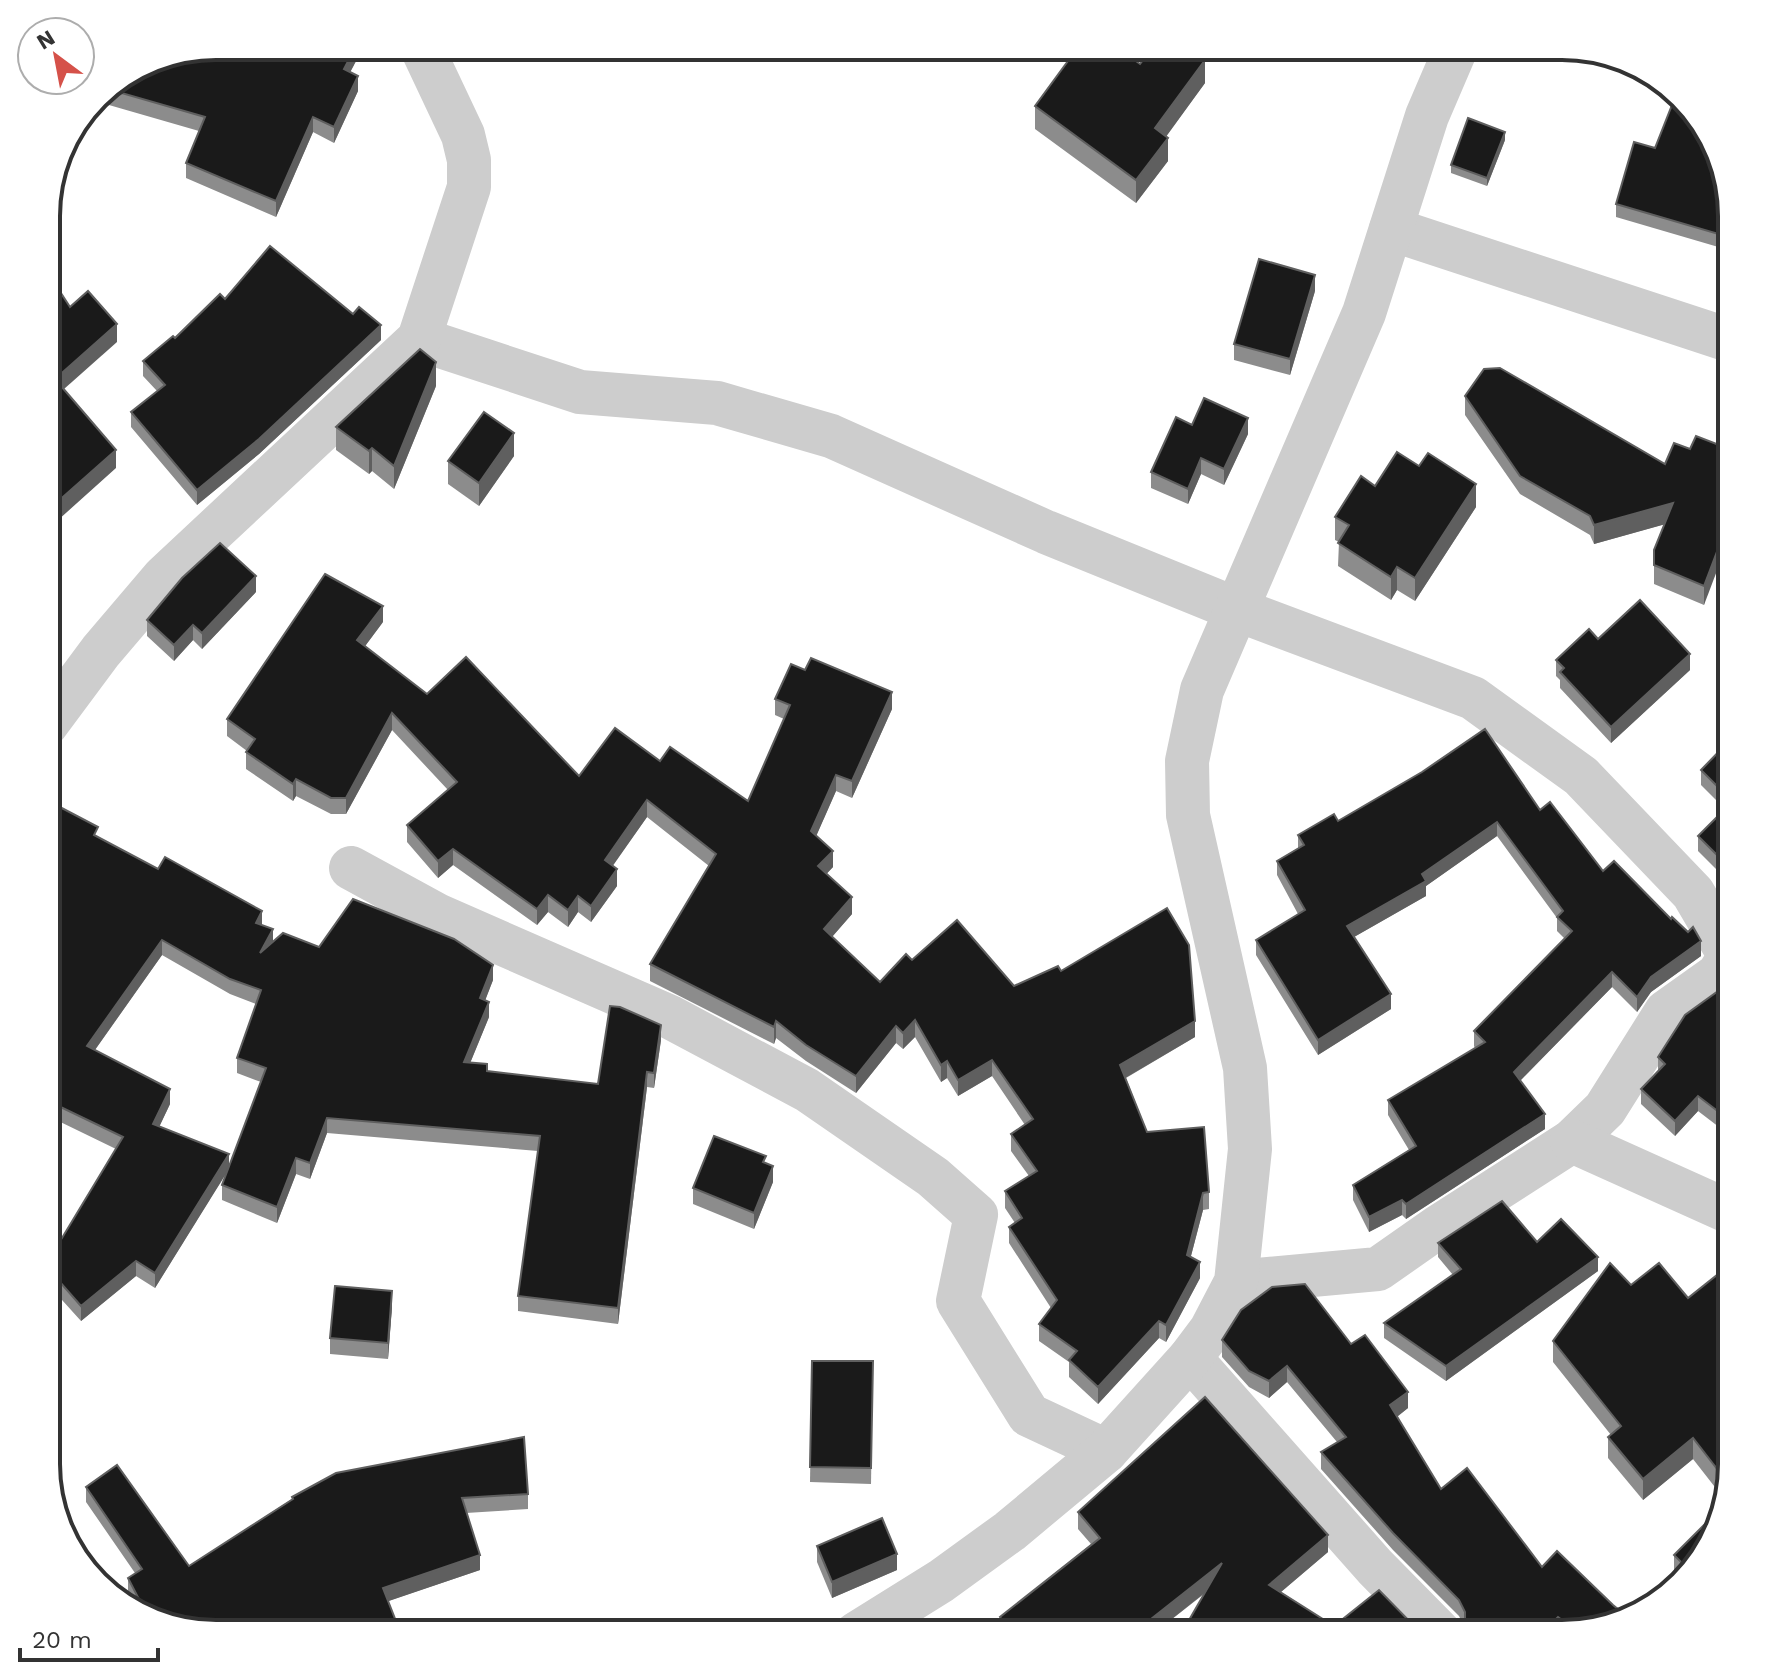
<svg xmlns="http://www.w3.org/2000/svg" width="1778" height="1680" font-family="'Work Sans',sans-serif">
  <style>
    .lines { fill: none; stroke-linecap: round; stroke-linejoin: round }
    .minor { stroke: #cdcdcd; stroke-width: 44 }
    .wall { fill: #8c8c8c; fill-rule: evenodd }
    .shaded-wall { fill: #5f5f5f }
    .building { fill: #1a1a1a; stroke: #5f5f5f; stroke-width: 2 }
    .rim { fill: none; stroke: #333; stroke-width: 4 }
  </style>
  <rect width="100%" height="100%" fill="#fff"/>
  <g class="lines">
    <g class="minor">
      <path d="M1391,229L1732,341"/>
      <path d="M419,339L580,392L717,403L831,436L1046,532L1238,610L1473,698L1581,776L1693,893L1730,956L1718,975L1666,1012L1605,1109L1572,1141L1438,1227L1378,1269L1236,1282"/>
      <path d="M46,725L101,651L164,577L419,339L469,187V160L463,135L421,46"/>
      <path d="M351,868L439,916L670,1017L807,1090L933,1177L976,1215L958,1301L1029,1415L1106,1451"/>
      <path d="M1572,1141L1732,1213"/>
      <path d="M1190,1358L1375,1567L1441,1634"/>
      <path d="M856,1634L941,1581L1010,1531L1106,1451L1190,1358L1211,1330L1236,1282L1250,1149L1245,1068L1188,815L1187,761L1202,690L1364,313L1427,116L1457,46"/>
    </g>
  </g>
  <g class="wall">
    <path d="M216,46H364L350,72L358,91L334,143L313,132L276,217L186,178V163L199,131L102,103V91L104,88L151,59Z"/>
    <path d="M489,46H527L519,61Z"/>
    <path d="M1140,64L1205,83L1166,136L1168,161L1136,203L1035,129V106Z"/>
    <path d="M1505,140L1487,186L1451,173V165Z"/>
    <path d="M1655,148L1732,205V251L1616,217V204Z"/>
    <path d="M1732,282V315L1722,311V298Z"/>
    <path d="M1315,291L1290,375L1234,360V344Z"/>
    <path d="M225,299L381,340L259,454L197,505L131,427V412L157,391L143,376V361L175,338Z"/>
    <path d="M436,386L394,489L372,471L369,474L336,450V427Z"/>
    <path d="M1465,396L1665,464L1732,450L1704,605L1654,584V550L1665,524L1594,544L1590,535L1520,494L1465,415Z"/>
    <path d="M1192,425L1248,434L1224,485L1201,474L1188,504L1151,488V472Z"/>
    <path d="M514,456L479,506L448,484V461Z"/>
    <path d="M1375,486L1476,507L1415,601L1397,590L1391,600L1338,566L1339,542L1335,540V517Z"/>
    <path d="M256,592L202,649L193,640L174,661L147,636V620Z"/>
    <path d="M383,622L365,646L427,694L579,776L660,761L748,801L784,719L775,715V699L892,709L852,798L836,791L816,836L833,867L826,874L852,914L832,937L880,982L912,960L1014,986L1061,971L1195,1037L1126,1078L1147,1132L1209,1192V1209L1203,1210L1191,1256L1200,1278L1166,1342L1159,1338L1098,1404L1069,1377V1362L1039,1341V1324L1051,1308L1009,1243V1227L1015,1223L1005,1208V1191L1029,1176L1011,1151V1134L1025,1125L992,1076L958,1096L947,1078L941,1082L915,1037L903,1049L896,1043L856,1093L806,1061L776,1038L774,1044L650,981V964L709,866L647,817L612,866L617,886L591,922L578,912L568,927L548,912L537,925L453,865L438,878L407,842V825L448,790L392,730L346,814H331L296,796L293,801L246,769V752L247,751L227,736V719Z"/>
    <path d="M1556,660L1690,670L1611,743L1560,688V680L1556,676Z"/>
    <path d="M1732,740V885L1698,851V836L1725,809L1701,785V770Z"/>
    <path d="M1540,810L1603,871L1701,956L1651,992L1637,1012L1612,987L1520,1081L1545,1129L1406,1219L1402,1215L1369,1232L1353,1200V1185L1409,1150L1388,1115V1100L1475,1048L1474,1046V1031L1565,939L1557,931V918L1497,836L1426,886V896L1354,937L1391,1009L1318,1055L1256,955V940L1298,914L1277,875V861L1298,848V835L1338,821Z"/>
    <path d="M46,812L98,837L262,925L273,942L319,947L493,980L485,1000L489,1017L470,1063L487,1071L598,1084L661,1040L654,1088L647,1087L618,1324L518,1311V1296L538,1151L327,1133L310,1179L296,1174L277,1223L222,1200V1185L226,1173L155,1288L136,1276L81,1321L53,1290L46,1222L62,1238L116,1149L46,1115ZM162,955L230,994L256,1004L237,1058V1073L261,1082L229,1167L159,1127L170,1104L95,1050Z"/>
    <path d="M1732,887V910L1729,905V890Z"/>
    <path d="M1732,981V1137L1698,1111L1675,1136L1641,1104V1089L1658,1071V1057Z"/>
    <path d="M766,1164L773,1182L754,1229L693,1204V1188Z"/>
    <path d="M1537,1242L1598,1271L1446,1381L1384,1338V1323L1453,1275L1438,1257V1243Z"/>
    <path d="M392,1307L388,1359L330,1354V1338Z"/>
    <path d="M1222,1340L1351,1344L1408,1408L1397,1417L1441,1489L1542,1567L1627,1621L1573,1634H1460L1464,1626L1459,1616L1393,1550L1321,1469V1452L1337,1442L1287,1382L1269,1398L1249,1387L1222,1357Z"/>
    <path d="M1553,1341L1732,1464L1725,1500L1693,1459L1643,1500L1608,1458V1437L1611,1435L1553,1362Z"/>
    <path d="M812,1361H873L871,1484L810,1482Z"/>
    <path d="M86,1487L189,1566L292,1499V1497L528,1494V1509L466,1513L480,1570L388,1601L136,1610L128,1593V1578L135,1573L86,1502Z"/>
    <path d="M1078,1512L1328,1552L1281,1592L1334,1626L1181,1634L1204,1594L1153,1634H1000V1617L1091,1544L1078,1529Z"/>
    <path d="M1719,1529L1682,1584L1674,1576V1555Z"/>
    <path d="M817,1546L897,1570L832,1598L817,1562Z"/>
  </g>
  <g class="shaded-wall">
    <path d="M356,46H364L344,84V69Z"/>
    <path d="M519,46H527L519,61Z"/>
    <path d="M1205,60V83L1155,152V128Z"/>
    <path d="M358,76V91L334,143V127Z"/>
    <path d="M313,117V132L276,217V201Z"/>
    <path d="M1505,132V140L1487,186V178Z"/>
    <path d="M1168,138V161L1136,203V180Z"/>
    <path d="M1315,275V291L1290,375V359Z"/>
    <path d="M117,324V342L55,397V379Z"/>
    <path d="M381,325V340L259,454L197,505V490Z"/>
    <path d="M436,362V386L394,489V466Z"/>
    <path d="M1248,418V434L1224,485V469Z"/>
    <path d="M514,433V456L479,506V483Z"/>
    <path d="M372,448V471L369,474V451Z"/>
    <path d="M116,450V468L47,530L46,544V512Z"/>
    <path d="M1201,458V474L1188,504V489Z"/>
    <path d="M1476,484V507L1415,601V578Z"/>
    <path d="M1673,503V522L1594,544V525Z"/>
    <path d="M1732,512V531L1704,605V586Z"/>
    <path d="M1397,567V590L1391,600V577Z"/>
    <path d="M256,576V592L202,649V633Z"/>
    <path d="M383,606V622L357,657V640Z"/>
    <path d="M193,625V640L174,661V645Z"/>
    <path d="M1690,654V670L1611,743V727Z"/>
    <path d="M892,692V709L852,798V781Z"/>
    <path d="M392,713V730L346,814V798Z"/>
    <path d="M836,775V791L811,848V831Z"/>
    <path d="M296,779V796L293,801V784Z"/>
    <path d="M647,800V817L605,877V860Z"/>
    <path d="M1497,822V836L1426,886V896L1347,941V926Z"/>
    <path d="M453,849V865L438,878V861Z"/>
    <path d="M833,851V867L818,883V866Z"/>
    <path d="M617,869V886L591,922V906Z"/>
    <path d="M548,895V912L537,925V909Z"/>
    <path d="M578,896V912L568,927V910Z"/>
    <path d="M852,897V914L824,946V929Z"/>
    <path d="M262,911V926L256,923Z"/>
    <path d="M273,929V945L260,953Z"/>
    <path d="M162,940V955L87,1061V1046Z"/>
    <path d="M1701,941V956L1651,992L1637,1012V997L1651,977Z"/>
    <path d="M493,965V980L480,1014V998Z"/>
    <path d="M1612,972V987L1514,1087V1072Z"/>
    <path d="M1391,994V1009L1318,1055V1040Z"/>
    <path d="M489,1002V1017L464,1078V1062Z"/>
    <path d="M915,1020V1037L903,1049V1033Z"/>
    <path d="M776,1021V1038L774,1044V1027Z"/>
    <path d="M1195,1021V1037L1120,1081V1065Z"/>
    <path d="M661,1025V1040L654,1088V1073Z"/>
    <path d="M896,1026V1043L856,1093V1076Z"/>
    <path d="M992,1060V1076L958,1096V1080Z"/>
    <path d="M947,1061V1078L941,1082V1065Z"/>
    <path d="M647,1072V1087L618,1324V1308Z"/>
    <path d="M170,1089V1104L153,1140V1124Z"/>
    <path d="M1698,1096V1111L1675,1136V1121Z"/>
    <path d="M1545,1114V1129L1406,1219V1204Z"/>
    <path d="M327,1118V1133L310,1179V1163Z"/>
    <path d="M229,1154V1169L155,1288V1273Z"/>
    <path d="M296,1158V1174L277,1223V1207Z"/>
    <path d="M773,1166V1182L754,1229V1213Z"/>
    <path d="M1203,1193V1210L1187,1271V1255Z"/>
    <path d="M1402,1200V1215L1369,1232V1217Z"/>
    <path d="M1598,1257V1271L1446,1381V1366Z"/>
    <path d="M136,1261V1276L81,1321V1306Z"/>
    <path d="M1200,1262V1278L1166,1342V1325Z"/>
    <path d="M53,1274V1290L46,1305V1290Z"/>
    <path d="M392,1291V1307L388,1359V1343Z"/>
    <path d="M1159,1321V1338L1098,1404V1387Z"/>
    <path d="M1287,1366V1382L1269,1398V1381Z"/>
    <path d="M1408,1392V1408L1390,1422V1405Z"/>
    <path d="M1693,1438V1459L1643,1500V1479Z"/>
    <path d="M48,1439V1454L46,1465V1450Z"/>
    <path d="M1328,1535V1552L1269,1602V1585Z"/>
    <path d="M897,1554V1570L832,1598V1582Z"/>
    <path d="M480,1555V1570L383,1603V1588Z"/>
    <path d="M1222,1563V1579L1153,1634H1132Z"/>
    <path d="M1558,1617V1634H1544V1631Z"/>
    <path d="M1536,1624V1634H1527Z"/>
  </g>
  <g class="building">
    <path d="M216,46H356L344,69L358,76L334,127L313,117L276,201L186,163L205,117L104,88L151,59Z"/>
    <path d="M1079,46H1115L1140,64L1154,46H1186L1205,60L1155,128L1168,138L1136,180L1035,106Z"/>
    <path d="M1672,105L1695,114L1719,151L1732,205V238L1616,204L1634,142L1655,148Z"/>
    <path d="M1468,118L1505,132L1487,178L1451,165Z"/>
    <path d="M270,246L353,314L359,307L381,325L259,439L197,490L131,412L165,385L143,361L173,336L175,338L220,294L225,299Z"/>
    <path d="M1259,259L1315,275L1290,359L1234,344Z"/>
    <path d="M46,270L70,307L88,291L117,324L55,379L116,450L46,512Z"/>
    <path d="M1732,282V302L1722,298Z"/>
    <path d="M420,349L436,362L394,466L372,448L369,451L336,427Z"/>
    <path d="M1500,368L1665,464L1674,443L1690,449L1696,436L1732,450V512L1704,586L1654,565V550L1673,503L1594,525L1590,516L1520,476L1465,396L1484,369Z"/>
    <path d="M1204,398L1248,418L1224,469L1201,458L1188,489L1151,472L1176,417L1192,425Z"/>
    <path d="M484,412L514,433L479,483L448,461Z"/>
    <path d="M1397,452L1419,466L1428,453L1476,484L1415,578L1397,567L1391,577L1338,543L1349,525L1335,517L1361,476L1375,486Z"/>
    <path d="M220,543L256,576L202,633L193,625L174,645L147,620L182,578Z"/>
    <path d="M325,574L383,606L357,640L427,694L466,657L579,776L615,728L660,761L670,747L748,801L790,705L775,699L791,664L805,670L811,658L892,692L852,781L836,775L811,831L833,851L818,866L852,897L824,929L880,982L906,954L912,960L957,920L1014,986L1058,966L1061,971L1167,908L1189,945L1195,1021L1120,1065L1147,1132L1204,1127L1209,1192L1203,1193L1187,1255L1200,1262L1166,1325L1159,1321L1098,1387L1069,1360L1077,1351L1039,1324L1057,1300L1009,1227L1022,1218L1005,1191L1037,1171L1011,1134L1033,1119L992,1060L958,1080L947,1061L941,1065L915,1020L903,1033L896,1026L856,1076L806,1045L776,1021L774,1027L650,964L716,854L647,800L605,860L617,869L591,906L578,896L568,910L548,895L537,909L453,849L438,861L407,825L457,782L392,713L346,798H331L296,779L293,784L246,752L255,739L227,719Z"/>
    <path d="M1640,600L1690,654L1611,727L1560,672L1564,668L1556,660L1589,629L1598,639Z"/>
    <path d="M1485,729L1540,810L1550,802L1603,871L1614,861L1671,919L1672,917L1688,932L1693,927L1701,941L1651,977L1637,997L1612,972L1514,1072L1545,1114L1406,1204L1402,1200L1369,1217L1353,1185L1416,1146L1388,1100L1485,1042L1474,1031L1572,931L1557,917L1563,911L1497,822L1422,874L1426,881L1347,926L1391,994L1318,1040L1256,940L1305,910L1277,861L1304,845L1298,835L1334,814L1338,821L1422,772Z"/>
    <path d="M1731,739L1732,740V801L1701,770Z"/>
    <path d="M1732,802V870L1698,836Z"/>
    <path d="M56,805L98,827L94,835L158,869L165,857L262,911L256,923L273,929L260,953L283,933L319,947L353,899L454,939L493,965L480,998L489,1002L464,1062L487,1064V1071L598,1084L610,1006L620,1007L661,1025L654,1073L647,1072L618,1308L518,1296L540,1136L327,1118L310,1163L296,1158L277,1207L222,1185L266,1068L237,1058L261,990L230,979L162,940L87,1046L170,1089L153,1124L229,1154L155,1273L136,1261L81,1306L53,1274L46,1290V1222L62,1238L123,1137L46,1100V812L51,814Z"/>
    <path d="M1732,981V1122L1698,1096L1675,1121L1641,1089L1665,1064L1658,1057L1685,1015Z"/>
    <path d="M714,1136L766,1156L763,1162L773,1166L754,1213L693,1188Z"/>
    <path d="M1502,1201L1537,1242L1561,1219L1598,1257L1446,1366L1384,1323L1461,1269L1438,1243Z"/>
    <path d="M1610,1263L1631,1285L1659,1263L1688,1298L1732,1263V1464L1728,1483L1693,1438L1643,1479L1608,1437L1621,1426L1553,1341Z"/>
    <path d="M1305,1284L1351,1344L1365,1335L1408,1392L1390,1405L1441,1489L1467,1468L1542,1567L1557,1551L1613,1605L1630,1619L1627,1621L1578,1632L1558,1617L1544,1631L1536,1624L1527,1634H1460L1465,1625V1612L1459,1600L1393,1533L1321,1452L1346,1437L1287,1366L1269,1381L1249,1371L1222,1340L1241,1310L1272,1287Z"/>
    <path d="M335,1286L392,1291L388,1343L330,1338Z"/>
    <path d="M812,1361H873L871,1468L810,1467Z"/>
    <path d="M1205,1397L1328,1535L1269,1585L1334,1626L1379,1590L1422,1634H1181L1222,1563L1132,1634H1012L1000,1617L1100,1538L1078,1512Z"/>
    <path d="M524,1437L528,1494L462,1498L480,1555L383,1588L401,1634H216L151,1621L135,1611L142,1605L128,1578L142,1569L86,1487L117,1465L189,1566L293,1499L292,1497L336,1473Z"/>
    <path d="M1724,1505L1719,1529L1691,1572L1674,1555Z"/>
    <path d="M882,1518L897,1554L832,1582L817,1546Z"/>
  </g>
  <path d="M0 0H1778V1680H0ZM216 60H1562A156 156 0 0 1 1718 216V1464A156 156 0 0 1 1562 1620H216A156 156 0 0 1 60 1464V216A156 156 0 0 1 216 60Z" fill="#fff" fill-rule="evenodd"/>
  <path class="rim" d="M216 60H1562A156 156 0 0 1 1718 216V1464A156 156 0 0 1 1562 1620H216A156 156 0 0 1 60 1464V216A156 156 0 0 1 216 60Z"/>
  <g transform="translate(56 56) rotate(328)"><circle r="38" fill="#ffffff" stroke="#adadad" stroke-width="2"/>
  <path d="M0-6L14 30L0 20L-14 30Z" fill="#d55149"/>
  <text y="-12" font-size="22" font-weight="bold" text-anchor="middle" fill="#333333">N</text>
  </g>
  <path d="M20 1648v12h138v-12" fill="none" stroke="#333333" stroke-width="4"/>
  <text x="32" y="1648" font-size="24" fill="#333333" stroke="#ffffff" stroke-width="6" paint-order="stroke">20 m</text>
</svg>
